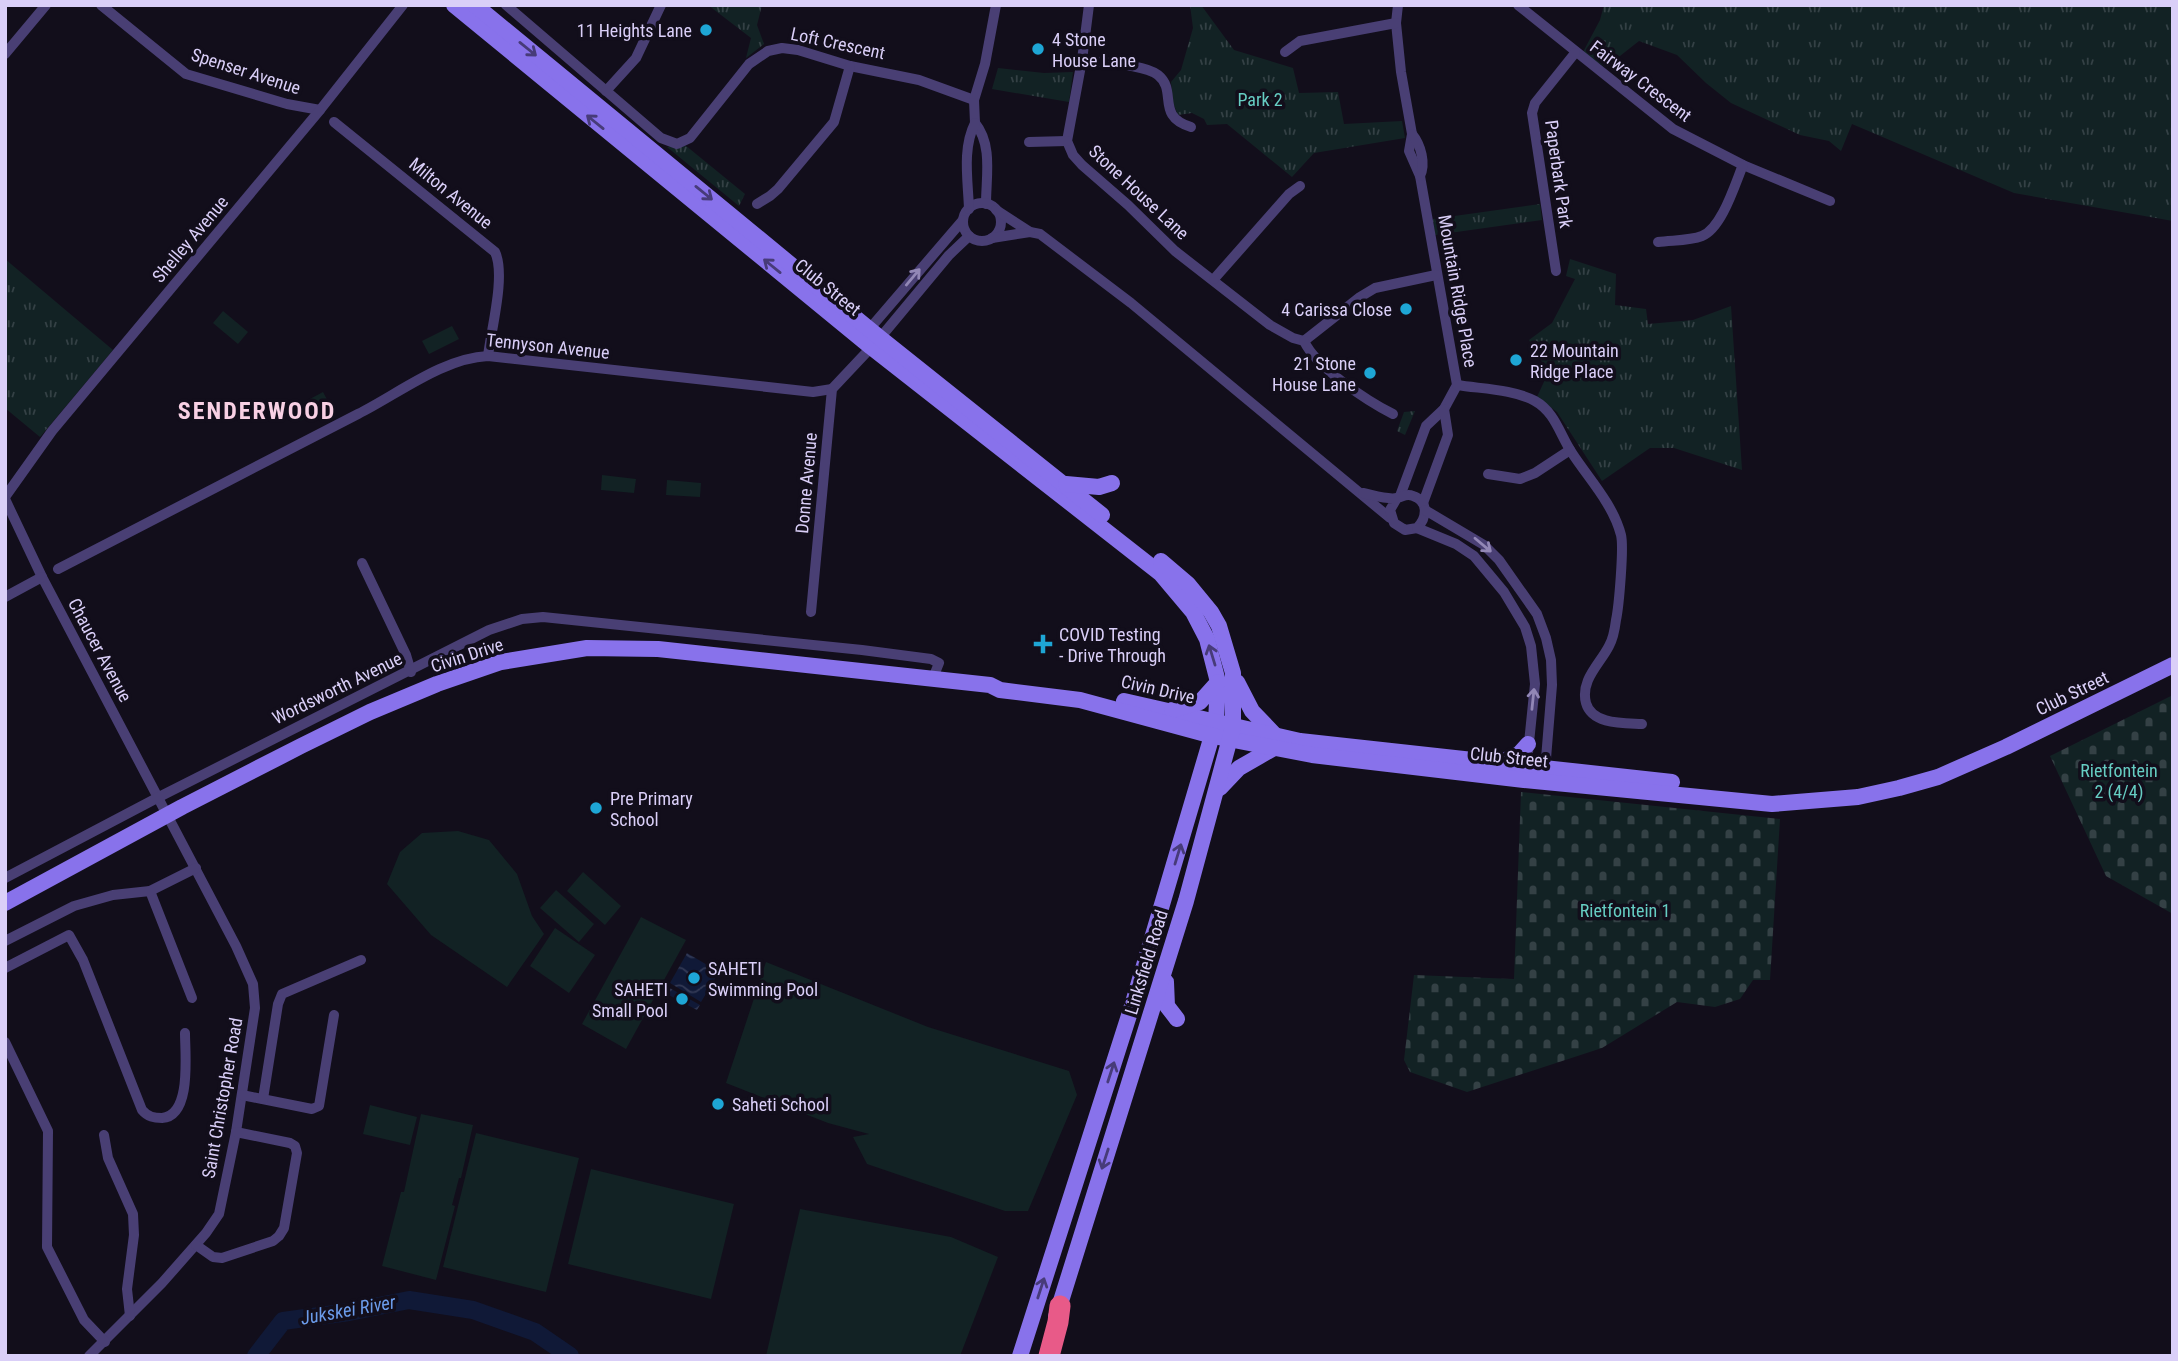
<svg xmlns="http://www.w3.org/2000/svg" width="2178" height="1361" font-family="'Roboto Condensed',sans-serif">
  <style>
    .grass { fill: url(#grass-tufts) }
    .cemetery { fill: url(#cemetery-stones) }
    .pitch { fill: #122224 }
    .water { fill: url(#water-waves) }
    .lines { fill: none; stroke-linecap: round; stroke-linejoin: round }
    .river { stroke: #101937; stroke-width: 18 }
    .street { stroke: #493f74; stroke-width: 10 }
    .secondary { stroke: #8872eb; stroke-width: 16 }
    .highway { stroke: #e85a88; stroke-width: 21 }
    .oneway { stroke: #473b79 }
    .oneway2 { stroke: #9287b6 }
    .poi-dot { fill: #1ea6d5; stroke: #120e1b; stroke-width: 2.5 }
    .labels { text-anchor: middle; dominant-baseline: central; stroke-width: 7; stroke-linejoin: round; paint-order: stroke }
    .poi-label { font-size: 18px; fill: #dacff8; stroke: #120e1b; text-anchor: start }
    .street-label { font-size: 18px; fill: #dacff8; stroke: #120e1b }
    .park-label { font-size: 18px; fill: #66cdc3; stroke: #120e1b }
    .water-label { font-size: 19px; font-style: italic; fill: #6b9bea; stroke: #120e1b }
    .district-label { font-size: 24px; font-weight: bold; letter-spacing: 2px; fill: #f8d0e4; stroke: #120e1b }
  </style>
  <defs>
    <pattern id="grass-tufts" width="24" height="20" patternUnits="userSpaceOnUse" patternTransform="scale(1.75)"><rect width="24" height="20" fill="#122224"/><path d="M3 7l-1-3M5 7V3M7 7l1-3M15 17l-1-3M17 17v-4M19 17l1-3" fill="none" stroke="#344145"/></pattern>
    <pattern id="cemetery-stones" width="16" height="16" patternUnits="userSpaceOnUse" patternTransform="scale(1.75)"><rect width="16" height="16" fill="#122224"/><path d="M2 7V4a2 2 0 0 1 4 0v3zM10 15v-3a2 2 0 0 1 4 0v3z" fill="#344145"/></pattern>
    <pattern id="water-waves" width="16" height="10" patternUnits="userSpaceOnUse" patternTransform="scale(1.75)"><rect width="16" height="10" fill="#101937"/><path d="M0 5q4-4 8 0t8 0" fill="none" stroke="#323955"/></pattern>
  </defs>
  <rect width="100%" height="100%" fill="#120e1b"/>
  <g class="grass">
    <path d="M708,5H762L757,25L764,44L746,58L751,38Z"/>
    <path d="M1190,5H1201L1234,50L1293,68L1299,93L1338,92L1344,124L1402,121L1405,138L1314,153L1292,177L1227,124L1207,125L1204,119L1192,113L1178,115L1173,103L1171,82L1181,70L1193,28Z"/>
    <path d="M1604,5H2173V221L2014,193L1852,124L1841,151L1829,141L1800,135L1731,103L1706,83L1677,55L1639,41L1606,67L1582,54L1600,20Z"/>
    <path d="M998,68L1044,73L1073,72L1069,102L992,89Z"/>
    <path d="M685,145L745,194L739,206L667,147Z"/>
    <path d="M1540,204L1542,220L1435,235L1433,219Z"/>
    <path d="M5,259L113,350L40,437L5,408Z"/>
    <path d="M1570,259L1616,274L1615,305L1646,309L1648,324L1693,320L1731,306L1742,470L1674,448H1650L1602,481L1557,412L1537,397L1548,373L1529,340L1552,323L1575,279L1566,276Z"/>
    <path d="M1415,411L1405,435L1397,431L1404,412Z"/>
  </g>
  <g class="cemetery">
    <path d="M2173,695V914L2106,876L2050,756Z"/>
    <path d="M1521,792L1780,819L1770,980H1753L1740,999L1715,1007L1677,1002L1602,1048L1467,1092L1410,1072L1404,1060L1414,975L1514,979Z"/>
  </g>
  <g class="pitch">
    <path d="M223,311L248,332L238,344L213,323Z"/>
    <path d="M452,326L459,339L429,354L422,341Z"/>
    <path d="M323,392L330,405L300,421L293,408Z"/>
    <path d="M602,475L636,479L634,493L601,490Z"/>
    <path d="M667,480L701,483L700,497L666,495Z"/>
    <path d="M458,831L489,840L517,874L532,916L544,934L507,987L431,935L387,884L400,852L422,833Z"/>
    <path d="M583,872L621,906L605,925L567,891Z"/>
    <path d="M556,890L594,924L579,942L540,908Z"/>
    <path d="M641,917L686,940L626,1049L582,1024Z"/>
    <path d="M555,928L595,955L569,993L530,966Z"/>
    <path d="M766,962L928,1027L1069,1071L1077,1095L1028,1211H1005L867,1164L853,1137L869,1134L828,1123L726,1083Z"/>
    <path d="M370,1105L417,1117L410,1145L363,1134Z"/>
    <path d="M421,1114L473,1125L461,1178H459L452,1205L455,1206L436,1280L382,1266L401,1192H404Z"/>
    <path d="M476,1133L579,1158L546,1292L443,1267Z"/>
    <path d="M591,1169L734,1204L711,1299L568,1264Z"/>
    <path d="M800,1209L951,1237L998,1257L960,1356H766Z"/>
  </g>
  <g class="water">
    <path d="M687,953L719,972L701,1002L670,983Z"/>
    <path d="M668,987L700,1005L697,1010L665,993Z"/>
  </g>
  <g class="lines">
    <path class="river" d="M256,1356L283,1321L349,1312L409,1300L473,1310L535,1332L570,1356"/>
    <g class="street">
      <path d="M101,5L186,74L287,104L320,110"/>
      <path d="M506,5L661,138L677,144L690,138L749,64L768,51L782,48L798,50L850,66L919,80L974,100"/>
      <path d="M1089,5L1082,60L1067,141L1073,155L1082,165L1128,205L1175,251L1270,325L1293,338L1304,341"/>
      <path d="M1398,5L1396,23L1401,72L1412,134L1409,151L1420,176L1457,385L1444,409L1426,426L1400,496"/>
      <path d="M1518,5L1673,129L1743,165L1830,201"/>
      <path d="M1285,52L1300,41L1396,23"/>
      <path d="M5,54L46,5"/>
      <path d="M1082,60C1101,63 1144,64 1158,75C1178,91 1155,116 1191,127"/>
      <path d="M606,91L636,58L661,5"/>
      <path d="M334,122L495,252C506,275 491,330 488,356"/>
      <path d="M975,123L974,100L985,64L996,5"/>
      <path d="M975,123C993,145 986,177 986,204"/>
      <path d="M1412,134C1421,145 1426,164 1420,176"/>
      <path d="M1029,142L1067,141"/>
      <circle cx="982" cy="222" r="19"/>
      <path d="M757,204L770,196L778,189L834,122L850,66"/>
      <path d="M969,209C968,180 962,149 975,123"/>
      <path d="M996,210L1030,232L1040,234L1131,303L1390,518"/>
      <path d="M992,238L1030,232"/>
      <path d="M1658,242C1672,240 1689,241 1702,236C1722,228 1735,184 1743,165"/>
      <path d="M1556,271L1532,113L1535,103L1575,53"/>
      <path d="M1214,279L1289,194L1300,186"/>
      <path d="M866,333L963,220"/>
      <path d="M1304,341L1360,297L1375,288L1436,275"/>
      <path d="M1304,341C1316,367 1367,401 1393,414"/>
      <path d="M1457,385C1482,389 1513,389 1535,401C1555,412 1560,435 1572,453C1589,479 1613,504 1621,535C1624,547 1619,606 1616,620C1615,628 1613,639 1609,646C1600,664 1580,680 1586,703C1592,725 1625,723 1642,724"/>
      <path d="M1488,474L1520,479L1535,473L1570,450"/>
      <path d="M1363,493C1373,495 1387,500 1397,498C1403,497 1406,493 1413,496C1429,501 1427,518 1417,528L1405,530L1394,523L1390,510L1397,498"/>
      <path d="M5,497L52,431L320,110L403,5"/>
      <path d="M5,499L42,577L236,946L253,984L255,1008L236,1132L219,1214L206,1233L162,1283L89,1356"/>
      <path d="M1423,503L1448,435L1444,409"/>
      <path d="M1425,510L1484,545L1499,560L1537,614L1546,638L1551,660L1552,685L1545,771"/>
      <path d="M1417,528L1456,544L1474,556L1504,592L1525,627L1531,646L1535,684L1526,772"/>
      <path d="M362,563L406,655L411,672"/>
      <path d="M58,569C158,517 258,466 358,414C398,394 443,358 488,356L813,392L832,389"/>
      <path d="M5,597L42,577"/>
      <path d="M811,612L832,389L880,338L949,255L969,236"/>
      <path d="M5,878L157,798L489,630L522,619L543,617L862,650L931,659L939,663L933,678"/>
      <path d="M150,891L192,998"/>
      <path d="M5,941L74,906L113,895L150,891L196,868"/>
      <path d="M5,968L69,935L83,960L142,1110C148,1117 154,1118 162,1118C192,1116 185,1054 185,1033"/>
      <path d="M5,1042L48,1131L47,1247L84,1320L105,1342"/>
      <path d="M242,1095L312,1109L319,1106L334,1015"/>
      <path d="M263,1099L278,1004L282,994L361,960"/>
      <path d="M104,1135L108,1158L133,1214L134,1235L127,1289L130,1316"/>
      <path d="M196,1245L213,1257L222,1258L273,1241L279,1236L284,1228L297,1153L295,1146L290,1143L236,1132"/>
    </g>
    <g class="secondary">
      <path d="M454,5L871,347L1161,574L1193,612L1207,639L1218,682L1216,722L1132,1006L1020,1356"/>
      <path d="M475,5L880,338L1102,515"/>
      <path d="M1066,484L1099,487L1112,483"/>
      <path d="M1237,682L1252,711L1274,734"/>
      <path d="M1124,701L1300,741L1672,782"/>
      <path d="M1172,710L1200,702L1218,682"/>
      <path d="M1499,763L1519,754L1528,744"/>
      <path d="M1220,788L1239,768L1274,748"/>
      <path d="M5,903L182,807L301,746L370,712L437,684L501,662L587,648L658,649L990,685L1000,690L1080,700L1213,736L1312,755L1524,780L1772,804L1858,797L1899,788L1938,777L2006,747L2173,665"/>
      <path d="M1166,982L1167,1006L1177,1019"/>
      <path d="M1056,1317L1186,901L1233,727V673L1219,626L1211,612L1188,584L1161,561"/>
    </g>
    <path class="highway" d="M1049,1356L1058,1322L1060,1306"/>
  </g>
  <defs><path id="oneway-shaft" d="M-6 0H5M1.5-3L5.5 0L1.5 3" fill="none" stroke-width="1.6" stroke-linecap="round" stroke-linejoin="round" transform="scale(1.75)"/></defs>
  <g class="oneway">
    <use href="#oneway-shaft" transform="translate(528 49) rotate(39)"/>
    <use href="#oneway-shaft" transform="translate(595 122) rotate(-141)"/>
    <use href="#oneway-shaft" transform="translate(704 193) rotate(39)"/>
    <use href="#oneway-shaft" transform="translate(772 266) rotate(-141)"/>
    <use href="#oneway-shaft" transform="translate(1212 655) rotate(-107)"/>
    <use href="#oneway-shaft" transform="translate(1178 854) rotate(-73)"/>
    <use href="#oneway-shaft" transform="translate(1111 1072) rotate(-72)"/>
    <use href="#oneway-shaft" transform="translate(1105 1159) rotate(108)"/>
    <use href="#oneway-shaft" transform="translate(1041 1288) rotate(-72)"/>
  </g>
  <g class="oneway2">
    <use href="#oneway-shaft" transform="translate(913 277) rotate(-50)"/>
    <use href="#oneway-shaft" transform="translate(1483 545) rotate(40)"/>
    <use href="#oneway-shaft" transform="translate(1533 699) rotate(-84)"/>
  </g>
  <g class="poi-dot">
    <circle cx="706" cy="30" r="7"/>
    <circle cx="1038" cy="49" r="7"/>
    <circle cx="1406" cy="309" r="7"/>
    <circle cx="1516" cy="360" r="7"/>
    <circle cx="1370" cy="373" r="7"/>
    <path d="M1039.5 633.5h7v7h7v7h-7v7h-7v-7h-7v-7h7z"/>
    <circle cx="596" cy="808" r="7"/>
    <circle cx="694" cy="978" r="7"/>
    <circle cx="682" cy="999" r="7"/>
    <circle cx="718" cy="1104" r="7"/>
  </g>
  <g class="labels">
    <g class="poi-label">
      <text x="692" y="30" text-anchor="end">11 Heights Lane</text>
      <text x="1052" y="39">4 Stone<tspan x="1052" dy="21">House Lane</tspan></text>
      <text x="1392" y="309" text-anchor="end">4 Carissa Close</text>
      <text x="1530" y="350">22 Mountain<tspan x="1530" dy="21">Ridge Place</tspan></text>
      <text x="1356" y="363" text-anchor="end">21 Stone<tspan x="1356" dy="21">House Lane</tspan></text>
      <text x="1059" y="634">COVID Testing<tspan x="1059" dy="21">- Drive Through</tspan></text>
      <text x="610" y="798">Pre Primary<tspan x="610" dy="21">School</tspan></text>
      <text x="708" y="968">SAHETI<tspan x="708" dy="21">Swimming Pool</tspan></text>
      <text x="668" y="989" text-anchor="end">SAHETI<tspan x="668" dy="21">Small Pool</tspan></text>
      <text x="732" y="1104">Saheti School</text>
    </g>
    <g class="street-label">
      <text transform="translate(838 43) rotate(12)">Loft Crescent</text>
      <text transform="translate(246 71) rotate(18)">Spenser Avenue</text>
      <text transform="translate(1641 81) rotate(37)">Fairway Crescent</text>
      <text transform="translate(1559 174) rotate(82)">Paperbark Park</text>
      <text transform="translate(1139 192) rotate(43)">Stone House Lane</text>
      <text transform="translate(451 193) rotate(39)">Milton Avenue</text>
      <text transform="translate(190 239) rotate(-50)">Shelley Avenue</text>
      <text transform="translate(828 287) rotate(39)">Club Street</text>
      <text transform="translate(1458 291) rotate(80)">Mountain Ridge Place</text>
      <text transform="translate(548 346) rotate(6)">Tennyson Avenue</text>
      <text transform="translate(806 483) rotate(-85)">Donne Avenue</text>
      <text transform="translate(100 650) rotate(62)">Chaucer Avenue</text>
      <text transform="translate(467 655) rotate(-18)">Civin Drive</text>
      <text transform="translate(337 688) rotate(-26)">Wordsworth Avenue</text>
      <text transform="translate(1158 689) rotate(13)">Civin Drive</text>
      <text transform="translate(2072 693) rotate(-26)">Club Street</text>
      <text transform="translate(1509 757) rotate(6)">Club Street</text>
      <text transform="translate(1146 962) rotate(-73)">Linksfield Road</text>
      <text transform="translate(222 1098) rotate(-80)">Saint Christopher Road</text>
    </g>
    <g class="park-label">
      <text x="1260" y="99">Park 2</text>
      <text x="2119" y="770">Rietfontein<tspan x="2119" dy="21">2 (4/4)</tspan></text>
      <text x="1625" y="910">Rietfontein 1</text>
    </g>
    <g class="water-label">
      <text transform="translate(348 1310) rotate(-10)">Jukskei River</text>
    </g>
    <g class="district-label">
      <text x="257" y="411">SENDERWOOD</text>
    </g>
  </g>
  <rect width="2178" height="1361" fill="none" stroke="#dacff8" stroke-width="14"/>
</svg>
